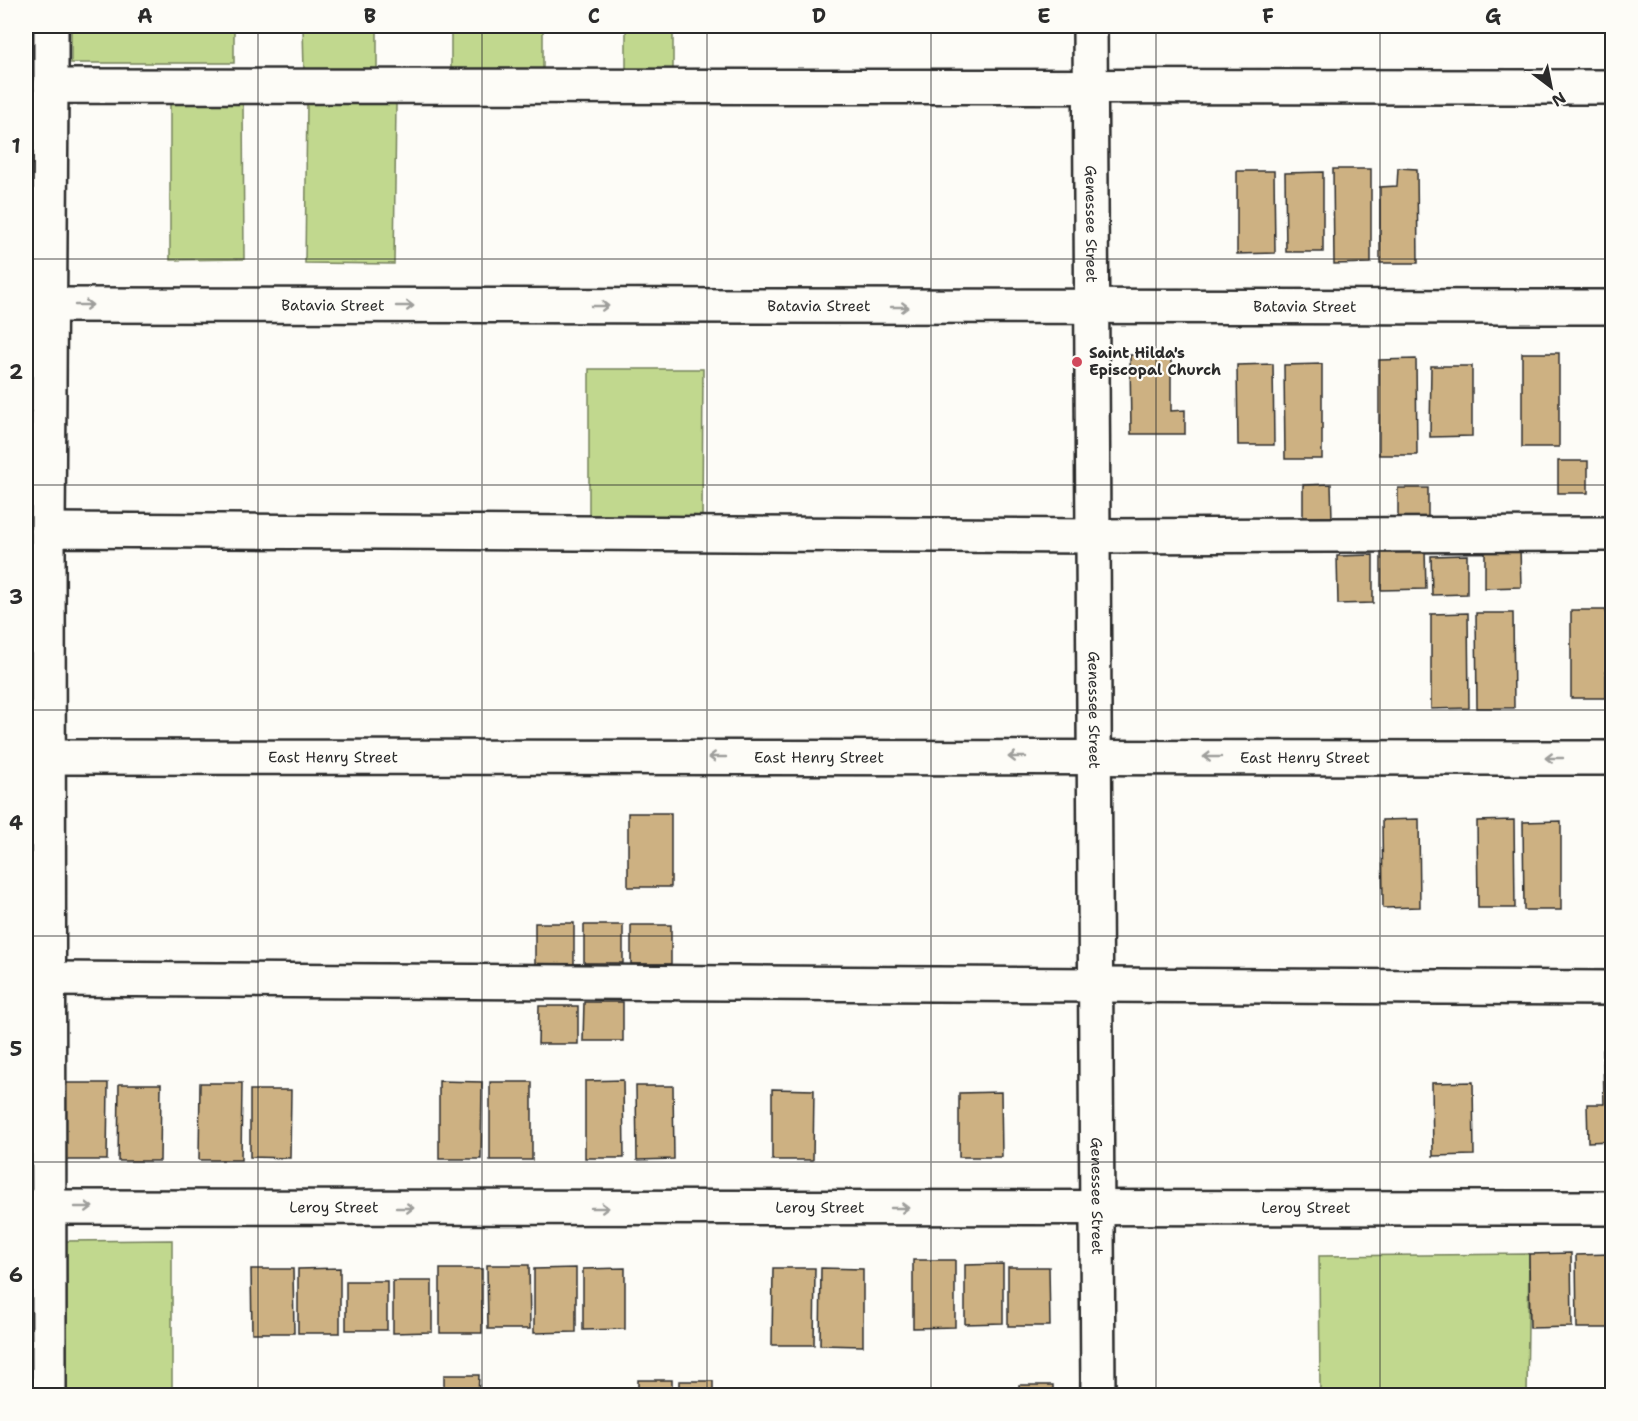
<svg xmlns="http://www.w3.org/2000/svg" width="1638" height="1421" font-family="'Shantell Sans',sans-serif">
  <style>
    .green { fill: #c1d88e; stroke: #76825c; stroke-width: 1.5 }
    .building { fill: #cdb182; stroke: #2b2b2b; stroke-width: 1.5 }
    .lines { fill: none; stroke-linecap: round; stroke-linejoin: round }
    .minor-casing { stroke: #2b2b2b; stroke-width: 38 }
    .minor { stroke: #fdfcf7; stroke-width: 33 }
    .oneway { stroke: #9e9e9b }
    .grid { fill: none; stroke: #2b2b2b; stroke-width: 1.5; stroke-opacity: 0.55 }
    .poi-dot { fill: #d1495b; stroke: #fdfcf7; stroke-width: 2 }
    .labels { text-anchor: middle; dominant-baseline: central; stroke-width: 4.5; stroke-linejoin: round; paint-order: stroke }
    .street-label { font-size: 15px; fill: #2b2b2b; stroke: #fdfcf7 }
    .poi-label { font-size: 15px; font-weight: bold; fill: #2b2b2b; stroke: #fdfcf7; text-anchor: start }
    .neatline { fill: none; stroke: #2b2b2b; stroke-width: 2 }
    .grid-label { font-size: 20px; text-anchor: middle; font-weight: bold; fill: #2b2b2b }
  </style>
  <rect width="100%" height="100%" fill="#fdfcf7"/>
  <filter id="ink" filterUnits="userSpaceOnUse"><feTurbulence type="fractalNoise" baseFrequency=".0167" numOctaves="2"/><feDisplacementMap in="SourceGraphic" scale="12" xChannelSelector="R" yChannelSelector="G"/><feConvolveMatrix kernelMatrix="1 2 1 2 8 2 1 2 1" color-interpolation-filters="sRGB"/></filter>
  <g filter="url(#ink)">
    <g class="green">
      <rect x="71" y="26" width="163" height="37"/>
      <path d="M303,26H377V72L304,73Z"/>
      <path d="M451,26H543V74L451,75Z"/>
      <path d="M626,26H673V70L626,71Z"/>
      <path d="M243,101L244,259L170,260V102Z"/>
      <path d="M307,102L396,103L394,264L305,263Z"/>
      <path d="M589,369H703L702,520H589Z"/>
      <path d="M172,1240V1395L65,1396V1241Z"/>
      <path d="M1529,1254L1527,1395H1320L1319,1256Z"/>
      <path d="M26,1331H33V1395L26,1396Z"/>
    </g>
    <g class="building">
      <path d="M1398,168L1417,169L1418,263H1380V187L1397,186Z"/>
      <path d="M1333,169H1371V263L1334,264Z"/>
      <path d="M1237,171H1274L1275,253L1237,254Z"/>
      <path d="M1323,172V252H1286L1285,173Z"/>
      <rect x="1522" y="353" width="37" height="94"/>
      <path d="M1130,355H1171V411L1185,410V434H1131Z"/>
      <path d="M1416,359L1417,455H1379V360Z"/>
      <path d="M1273,364L1274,445H1238L1237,365Z"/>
      <path d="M1322,364V459H1285L1284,365Z"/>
      <path d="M1431,366H1472V436L1430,437Z"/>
      <rect x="1558" y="461" width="30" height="32"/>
      <path d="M1331,484L1332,519L1303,520V485Z"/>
      <rect x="1398" y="488" width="30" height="32"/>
      <path d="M1520,548L1521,587L1485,588V549Z"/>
      <path d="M1381,551H1425L1426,589L1381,590Z"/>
      <path d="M1373,555V603L1338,604L1337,556Z"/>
      <path d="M1467,555V594L1432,595L1431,556Z"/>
      <rect x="1571" y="610" width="35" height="88"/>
      <path d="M1468,613L1469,708L1431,709V614Z"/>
      <path d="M1476,613H1513L1514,708H1477Z"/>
      <rect x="628" y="813" width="43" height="74"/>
      <path d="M1419,819L1420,907L1383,908L1382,820Z"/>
      <path d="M1514,820L1515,908H1478L1477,821Z"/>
      <path d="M1561,821V910H1524L1523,822Z"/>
      <rect x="535" y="923" width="39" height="42"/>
      <rect x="584" y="925" width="39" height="38"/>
      <rect x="631" y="925" width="40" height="39"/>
      <path d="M584,1002H623V1041H583Z"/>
      <path d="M539,1006H578V1044H538Z"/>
      <path d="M1603,1050H1612V1141L1588,1142L1587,1104H1604Z"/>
      <path d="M623,1080L624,1158H585V1081Z"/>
      <path d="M439,1081L482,1082L481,1159H439Z"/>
      <rect x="490" y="1082" width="42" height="78"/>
      <path d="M1473,1082L1474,1155L1433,1156L1432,1083Z"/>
      <path d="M65,1083H108L107,1160H65Z"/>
      <path d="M200,1083H242L241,1160H199Z"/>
      <path d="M119,1084H161L160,1161H118Z"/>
      <path d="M636,1086H673L674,1159L637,1160Z"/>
      <path d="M772,1089L814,1090L813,1160H772Z"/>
      <path d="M250,1090H291L290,1158L250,1157Z"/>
      <path d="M1001,1092L1002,1157H959V1093Z"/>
      <path d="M1571,1253L1572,1327L1530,1328L1529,1254Z"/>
      <path d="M1612,1254V1328H1577L1576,1255Z"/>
      <path d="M913,1260H955V1327L913,1328Z"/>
      <path d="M1003,1264V1323L965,1324V1265Z"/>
      <path d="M487,1265H529L530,1329H488Z"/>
      <path d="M1008,1267H1049L1050,1326H1008Z"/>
      <path d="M340,1268V1333H298V1269Z"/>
      <path d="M576,1268V1332L534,1333V1269Z"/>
      <path d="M625,1268V1329L583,1330V1269Z"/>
      <path d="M773,1268H815L814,1345H772Z"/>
      <path d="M821,1268L863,1269V1346L820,1345Z"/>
      <path d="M251,1269H293L294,1333H252Z"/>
      <rect x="440" y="1269" width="42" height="64"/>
      <rect x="346" y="1281" width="41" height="49"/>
      <path d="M393,1281H432V1332L393,1333Z"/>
      <path d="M444,1375H479L478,1396H444Z"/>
      <rect x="638" y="1380" width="34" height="16"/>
      <rect x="679" y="1381" width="34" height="15"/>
      <rect x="1019" y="1385" width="34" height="11"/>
    </g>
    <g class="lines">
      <defs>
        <g id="minor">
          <path d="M51,26V86"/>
          <path id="s1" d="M1090,26L1098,1396"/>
          <path id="s2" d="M27,305L1612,307"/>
          <path d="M48,530L51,86L1612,87"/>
          <path id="s3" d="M27,757L1612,758"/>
          <path d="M49,979L1612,988"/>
          <path id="s4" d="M26,1207L1612,1208"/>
          <path d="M49,1396L48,530L1093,536L1612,534"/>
        </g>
      </defs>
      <use href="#minor" class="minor-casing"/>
      <use href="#minor" class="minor"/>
    </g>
    <defs><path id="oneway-shaft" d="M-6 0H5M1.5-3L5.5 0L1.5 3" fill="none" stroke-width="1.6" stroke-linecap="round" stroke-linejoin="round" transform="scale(1.5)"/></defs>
    <g class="oneway">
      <use href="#oneway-shaft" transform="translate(84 305)"/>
      <use href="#oneway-shaft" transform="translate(405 306)"/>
      <use href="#oneway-shaft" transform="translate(600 306)"/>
      <use href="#oneway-shaft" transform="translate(900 307)"/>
      <use href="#oneway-shaft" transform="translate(717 757) rotate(-180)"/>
      <use href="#oneway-shaft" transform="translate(1017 757) rotate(-180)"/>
      <use href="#oneway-shaft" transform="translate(1212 757) rotate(-180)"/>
      <use href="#oneway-shaft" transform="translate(1554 758) rotate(-180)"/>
      <use href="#oneway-shaft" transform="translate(84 1207)"/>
      <use href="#oneway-shaft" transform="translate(405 1208)"/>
      <use href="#oneway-shaft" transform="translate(600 1208)"/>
      <use href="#oneway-shaft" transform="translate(900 1208)"/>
    </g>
  </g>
  <path class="grid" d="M258,26V1396M482,26V1396M707,26V1396M931,26V1396M1156,26V1396M1380,26V1396M26,259H1612M26,485H1612M26,710H1612M26,936H1612M26,1162H1612"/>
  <circle class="poi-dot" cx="1077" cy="362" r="6"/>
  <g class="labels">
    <g class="street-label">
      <text stroke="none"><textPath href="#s1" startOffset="198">Genessee Street</textPath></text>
      <text stroke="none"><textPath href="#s2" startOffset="306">Batavia Street</textPath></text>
      <text stroke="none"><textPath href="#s2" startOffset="792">Batavia Street</textPath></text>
      <text stroke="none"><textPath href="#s2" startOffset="1278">Batavia Street</textPath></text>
      <text stroke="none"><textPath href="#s1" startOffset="684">Genessee Street</textPath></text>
      <text stroke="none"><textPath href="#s3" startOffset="306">East Henry Street</textPath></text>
      <text stroke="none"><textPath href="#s3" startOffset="792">East Henry Street</textPath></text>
      <text stroke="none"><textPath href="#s3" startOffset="1278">East Henry Street</textPath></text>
      <text stroke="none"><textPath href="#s1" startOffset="1170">Genessee Street</textPath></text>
      <text stroke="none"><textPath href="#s4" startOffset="308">Leroy Street</textPath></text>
      <text stroke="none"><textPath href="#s4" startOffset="794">Leroy Street</textPath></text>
      <text stroke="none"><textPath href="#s4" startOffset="1280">Leroy Street</textPath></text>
    </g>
    <g class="poi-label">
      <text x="1089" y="353">Saint Hilda's<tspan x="1089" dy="17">Episcopal Church</tspan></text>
    </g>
  </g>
  <rect width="1638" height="1421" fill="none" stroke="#fdfcf7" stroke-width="66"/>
  <g transform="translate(1551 87) rotate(148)" stroke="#fdfcf7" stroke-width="4.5" paint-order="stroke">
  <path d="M0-4.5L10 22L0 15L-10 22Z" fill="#2b2b2b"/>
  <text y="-9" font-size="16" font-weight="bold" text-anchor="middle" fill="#2b2b2b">N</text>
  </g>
  <rect x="33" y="33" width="1572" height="1355" class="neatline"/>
  <g class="grid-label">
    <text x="145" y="23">A</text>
    <text x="370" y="23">B</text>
    <text x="594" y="23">C</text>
    <text x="819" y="23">D</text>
    <text x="1044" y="23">E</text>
    <text x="1268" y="23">F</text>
    <text x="1493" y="23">G</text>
    <text x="16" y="153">1</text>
    <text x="16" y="379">2</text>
    <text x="16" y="604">3</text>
    <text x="16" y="830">4</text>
    <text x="16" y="1056">5</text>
    <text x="16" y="1282">6</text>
  </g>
</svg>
